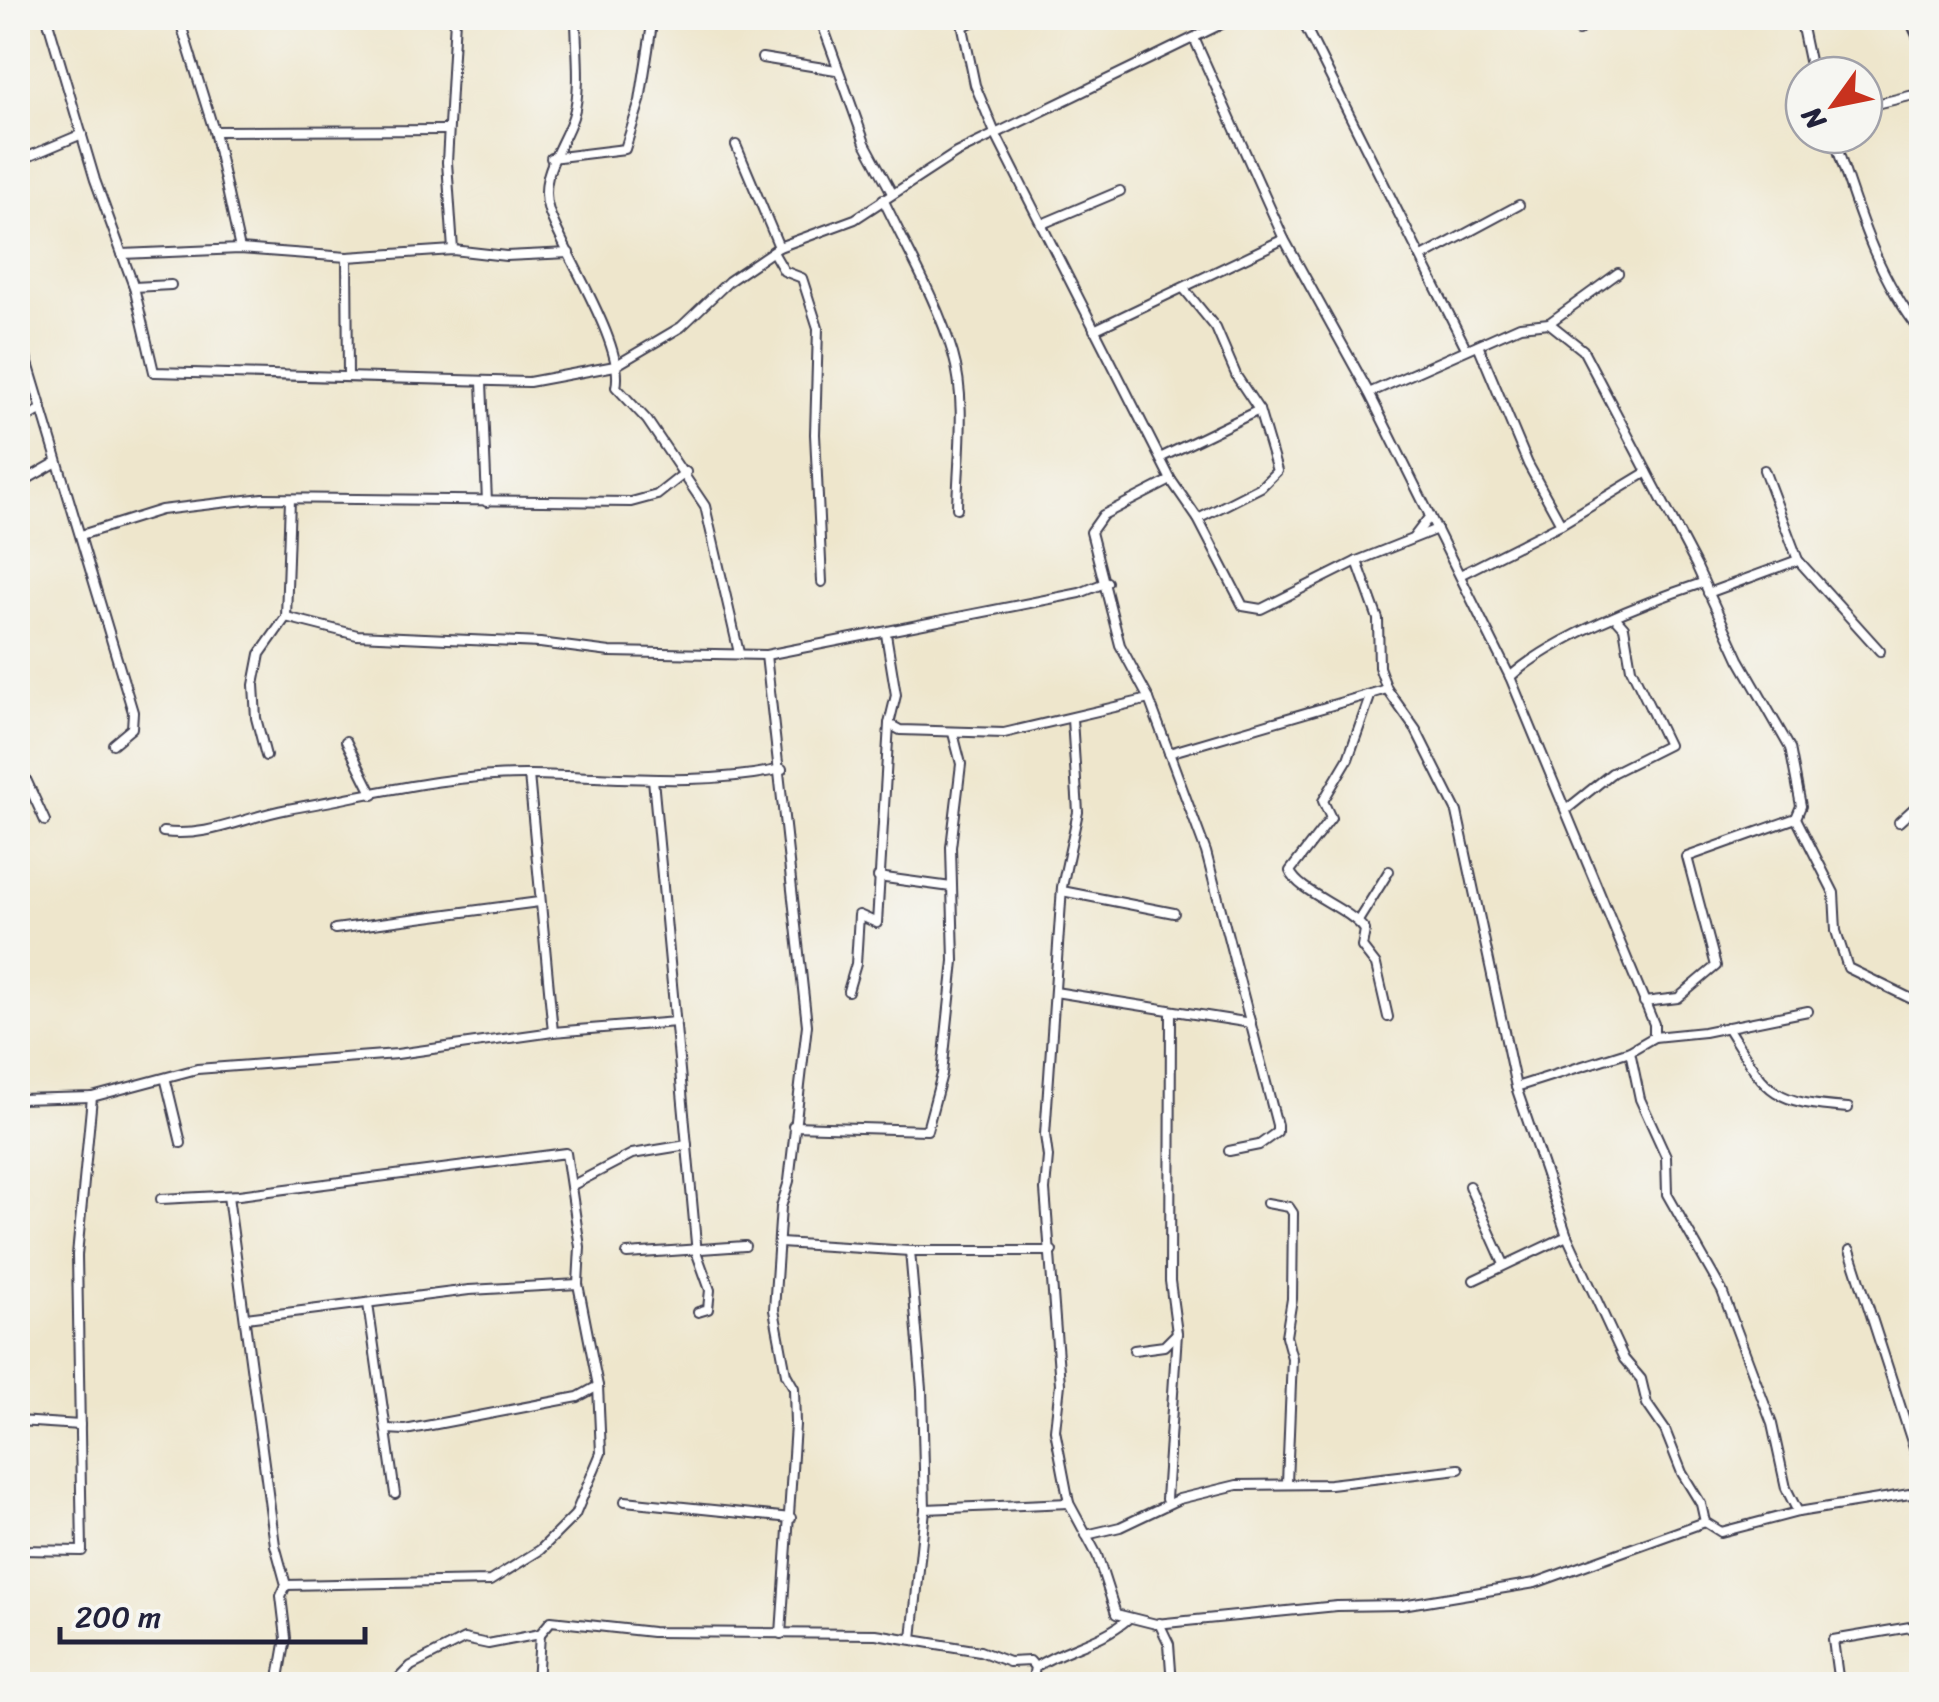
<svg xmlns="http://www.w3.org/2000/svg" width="1939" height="1702" font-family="Sriracha,sans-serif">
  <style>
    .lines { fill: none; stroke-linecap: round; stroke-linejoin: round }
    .street-casing { stroke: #413f51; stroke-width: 12 }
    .secondary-casing { stroke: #413f51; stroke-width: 16 }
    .street { stroke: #fff; stroke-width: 8 }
    .secondary { stroke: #f7e8c3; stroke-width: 11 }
  </style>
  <rect width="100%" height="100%" fill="#f6f6f2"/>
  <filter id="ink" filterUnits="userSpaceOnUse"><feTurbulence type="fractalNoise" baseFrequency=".01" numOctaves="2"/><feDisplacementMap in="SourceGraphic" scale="20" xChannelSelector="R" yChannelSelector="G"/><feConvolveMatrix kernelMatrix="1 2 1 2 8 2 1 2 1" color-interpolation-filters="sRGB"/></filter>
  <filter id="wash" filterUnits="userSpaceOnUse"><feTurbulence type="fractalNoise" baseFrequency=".0048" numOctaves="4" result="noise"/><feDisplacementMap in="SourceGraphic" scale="40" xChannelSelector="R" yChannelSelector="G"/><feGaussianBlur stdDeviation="2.25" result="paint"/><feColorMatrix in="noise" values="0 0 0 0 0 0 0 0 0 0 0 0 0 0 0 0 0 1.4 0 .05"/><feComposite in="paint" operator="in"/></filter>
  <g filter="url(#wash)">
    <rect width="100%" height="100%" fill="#eee6cc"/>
  </g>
  <g filter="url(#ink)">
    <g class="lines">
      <defs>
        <g id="street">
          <path d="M47,18L95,180L134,287L154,372L529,382L615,366L681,327L729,281L779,247L855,219L956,153L1234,18"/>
          <path d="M179,18L214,131L240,249"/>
          <path d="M576,18C576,48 582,88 573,117C563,147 537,176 549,211C563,252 626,347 616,387L647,420L705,506L739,653"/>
          <path d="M820,18L865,143L892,193"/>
          <path d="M961,18L975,85L995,133L1171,480L1198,519L1243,606L1261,609L1357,561L1437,529"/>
          <path d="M1301,18L1466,348"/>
          <path d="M1800,18L1812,75"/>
          <path d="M964,26L980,18"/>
          <path d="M1578,31L1592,18"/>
          <path d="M1194,38L1284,239L1369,393L1510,677L1654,1024V1037L1630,1051L1516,1087"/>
          <path d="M762,58L836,70"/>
          <path d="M1864,107L1922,93"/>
          <path d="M214,131L447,130"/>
          <path d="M1833,135C1856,205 1875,274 1922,333"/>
          <path d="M736,145L779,247"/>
          <path d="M551,158L625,149L640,101L653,18"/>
          <path d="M18,161L82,134"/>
          <path d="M883,199C907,250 937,300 953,354C967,401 958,459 957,508"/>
          <path d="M1042,224L1120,191"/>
          <path d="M453,250L447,162L455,18"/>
          <path d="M773,252L784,271L802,278L818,328L815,434L822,582"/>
          <path d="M122,254L240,249L347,257L453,250L506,256L569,253"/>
          <path d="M1424,256L1519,205"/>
          <path d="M347,257L348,377"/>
          <path d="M134,287L171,285"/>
          <path d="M1185,290L1216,328L1237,377L1259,410L1277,471L1261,487L1198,519"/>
          <path d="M1549,323L1583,350L1696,565L1739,659L1790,748L1801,806L1796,818L1834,893L1836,931L1848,968L1922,1004"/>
          <path d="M18,330L133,712L132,728L113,744"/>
          <path d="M1094,330L1284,239"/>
          <path d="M1478,345L1528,464L1561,524"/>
          <path d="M482,382L487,502"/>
          <path d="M1369,393L1520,326L1549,323L1618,273"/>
          <path d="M18,423L42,409"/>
          <path d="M1162,457L1259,410"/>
          <path d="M1764,470L1798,560L1880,651"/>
          <path d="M18,479L29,478L57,462"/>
          <path d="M1171,480L1103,515L1091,532L1120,645L1149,699L1206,852L1277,1125V1132L1259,1145L1229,1151"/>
          <path d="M81,535L161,510L263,498L631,502L657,495L686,472"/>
          <path d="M1414,537L1430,516"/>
          <path d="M1357,561L1378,619L1379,667L1387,689L1416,730L1457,812L1516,1087L1567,1236L1624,1359L1641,1379L1647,1404L1665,1430L1682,1473L1701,1504L1705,1522L1721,1532L1798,1512L1922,1492"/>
          <path d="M1460,575L1561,524L1647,472"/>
          <path d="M1708,593L1798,560"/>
          <path d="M286,617L357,635L540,643L610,652L766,655L1080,593L1107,582"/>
          <path d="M886,634L896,695L889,724L900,730L1004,733L1149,699"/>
          <path d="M766,655L807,1025L789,1181L781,1207L774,1310L786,1374L794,1388L795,1425L781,1634"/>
          <path d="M1510,677C1554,637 1645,602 1702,583"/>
          <path d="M1371,694L1348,759L1323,801L1331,818L1290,871C1299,893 1348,907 1365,930L1362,947L1376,965L1388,1017"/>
          <path d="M1072,719L1078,812L1062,887L1045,1135L1048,1157L1045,1190L1060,1384L1055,1430L1069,1503L1097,1555L1116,1614L1156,1624L1337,1606L1402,1605L1535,1583L1705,1522"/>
          <path d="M346,741L373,795"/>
          <path d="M1169,753L1387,689"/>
          <path d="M266,756L256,718L254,685L260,654L286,617L290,499"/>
          <path d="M18,762L45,821"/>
          <path d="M529,775L553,1032"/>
          <path d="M653,779L697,1254L710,1290L708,1309L698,1312"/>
          <path d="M1567,809L1612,773L1668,745L1631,668L1624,627L1615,617"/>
          <path d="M1899,822L1922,801"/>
          <path d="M163,832C209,838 244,817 288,809C369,795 447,774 530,775C615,776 697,787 782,769"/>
          <path d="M878,877L951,887"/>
          <path d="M1062,891L1174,913"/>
          <path d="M1358,921L1389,871"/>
          <path d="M335,929L539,902"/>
          <path d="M848,991L856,964L859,915L877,923L889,724"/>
          <path d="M1055,992L1251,1023"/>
          <path d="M1644,1002L1678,998L1716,966L1687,857L1796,818"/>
          <path d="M1727,1027C1768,1093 1768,1102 1848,1108"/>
          <path d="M1654,1037L1704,1032L1808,1011"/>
          <path d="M1630,1051L1640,1099L1666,1156L1667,1194L1722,1291L1772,1424L1786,1488L1798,1512"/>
          <path d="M166,1081L181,1143"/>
          <path d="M18,1099L92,1097L197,1069L397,1054L553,1032L676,1022"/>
          <path d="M793,1126L927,1130L942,1074L954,961L951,847L961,764L953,733"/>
          <path d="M573,1185L632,1154L687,1145"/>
          <path d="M1469,1186L1504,1264"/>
          <path d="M228,1196L275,1545L286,1585L281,1596L286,1638L278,1684"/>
          <path d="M161,1199L239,1195L566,1153L580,1247L578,1284L598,1386L601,1453L575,1515L540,1550L490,1581L286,1585"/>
          <path d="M1267,1203L1289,1207L1293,1213L1292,1299L1286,1336L1292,1358L1287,1483"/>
          <path d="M780,1243L910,1251H1052"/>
          <path d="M1850,1250L1922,1473"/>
          <path d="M910,1251L922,1389L925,1509L912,1639"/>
          <path d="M627,1254L745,1246"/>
          <path d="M1474,1280L1567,1236"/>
          <path d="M368,1304L395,1494"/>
          <path d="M246,1318L469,1290L578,1284"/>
          <path d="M1134,1350L1164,1346L1177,1333"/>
          <path d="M18,1421L80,1425"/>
          <path d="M386,1429L405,1430L578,1397L598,1386"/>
          <path d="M1166,1499L1177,1333L1170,1281L1171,1012"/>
          <path d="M625,1501L791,1518"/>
          <path d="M925,1509L1069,1503"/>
          <path d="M1086,1535L1120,1527L1179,1499L1237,1485L1330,1484L1459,1469"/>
          <path d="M18,1550L82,1551L77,1255L92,1097"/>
          <path d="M1159,1623L1169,1644L1172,1684"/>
          <path d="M1035,1667C1068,1646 1098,1644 1128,1619"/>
          <path d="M393,1684L411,1666L464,1639L488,1644L540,1634L551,1621L652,1632L876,1634L980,1651L1009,1662L1030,1661L1035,1667"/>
          <path d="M537,1684L540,1634"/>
          <path d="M1032,1684L1035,1667"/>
          <path d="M1839,1684L1833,1640L1922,1625"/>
        </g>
        <path id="secondary" d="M1911,18L1922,42"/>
      </defs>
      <use href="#street" class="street-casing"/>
      <use href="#secondary" class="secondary-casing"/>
      <use href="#street" class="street"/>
      <use href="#secondary" class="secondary"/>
    </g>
  </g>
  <rect width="1939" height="1702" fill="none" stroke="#f6f6f2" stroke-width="60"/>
  <g transform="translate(1834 105) rotate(237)"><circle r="48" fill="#f6f6f2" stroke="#a1a1a9" stroke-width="2.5"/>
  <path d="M0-8L18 38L0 25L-18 38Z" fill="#c8321e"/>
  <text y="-15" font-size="28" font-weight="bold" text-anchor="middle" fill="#22223b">N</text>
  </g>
  <path d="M60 1627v15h305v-15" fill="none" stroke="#22223b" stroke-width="5"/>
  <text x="75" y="1627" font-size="30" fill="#22223b" stroke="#f6f6f2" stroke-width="8" paint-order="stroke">200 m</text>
</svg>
